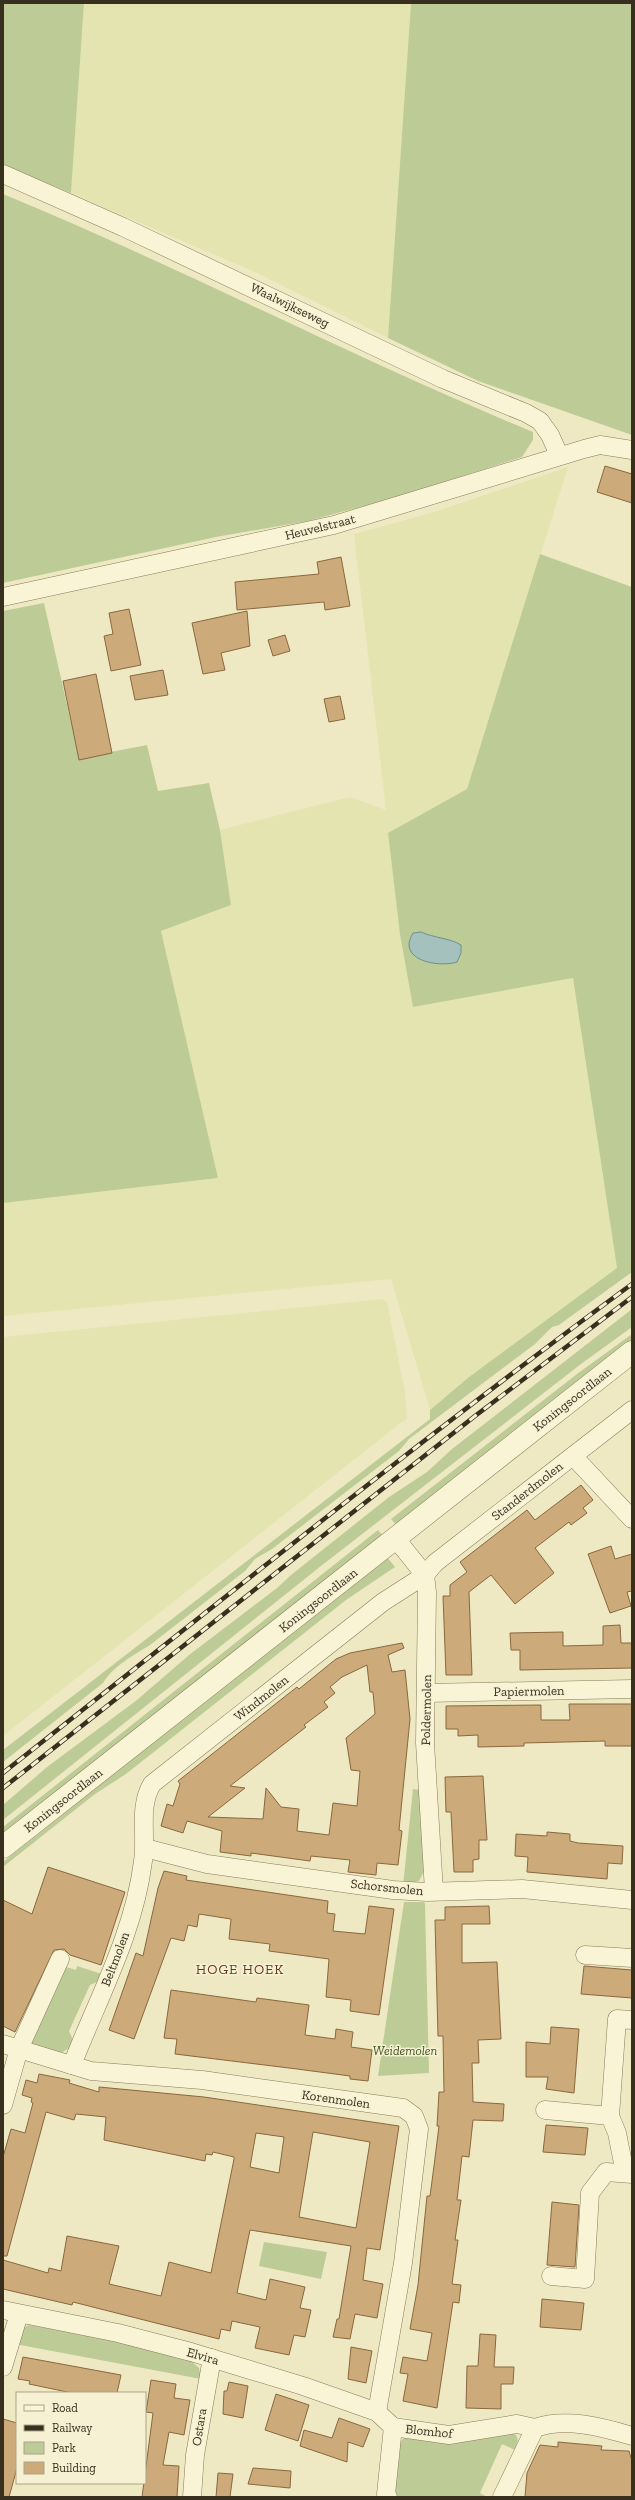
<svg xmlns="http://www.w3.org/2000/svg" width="635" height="2500" font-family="'Zilla Slab',serif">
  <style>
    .farmland { fill: #e4e4b0 }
    .green { fill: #bdcc97; fill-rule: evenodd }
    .water { fill: #a5c1be; stroke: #6c8f8c }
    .building { fill: #cdaa79; stroke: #88683f; fill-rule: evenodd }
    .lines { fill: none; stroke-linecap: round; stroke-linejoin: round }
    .minor-casing { stroke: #897b5a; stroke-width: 19 }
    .tertiary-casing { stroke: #897b5a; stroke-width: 23 }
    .minor { stroke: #f9f4d6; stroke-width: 18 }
    .tertiary { stroke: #f9f4d6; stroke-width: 22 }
    .rail-casing { stroke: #382f1e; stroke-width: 4.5 }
    .rail { stroke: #f6f1d3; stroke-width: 3; stroke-dasharray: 9; stroke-linecap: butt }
    .labels { text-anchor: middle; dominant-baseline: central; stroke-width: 3; stroke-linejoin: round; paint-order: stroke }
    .street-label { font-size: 13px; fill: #382f1e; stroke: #f6f1d3 }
    .park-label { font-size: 13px; font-style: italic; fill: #415524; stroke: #f6f1d3 }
    .neighbourhood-label { font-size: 14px; letter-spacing: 1px; fill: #65381d; stroke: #f6f1d3 }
  </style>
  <rect width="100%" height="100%" fill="#eee9c3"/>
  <g class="farmland">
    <path d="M84,3H411L388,338L257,273L71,193Z"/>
    <path d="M568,467L467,789L388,833L413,1007L573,978L617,1268L469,1377L430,1410L391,1279L3,1316V1203L217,1178L161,931L231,905L220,830L350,797L386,810L354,534L434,512Z"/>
    <path d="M383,1299L387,1302L405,1392L407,1418L3,1736V1337Z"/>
  </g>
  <g class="green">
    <path d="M3,3H84L71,193L3,165Z"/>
    <path d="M411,3H632V435L478,381L388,338Z"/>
    <path d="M3,194C182,268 354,358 533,432V440L522,457L401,496L308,521L216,537L3,583Z"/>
    <path d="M540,554L632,587V1272L559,1325L552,1327L535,1344L409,1439L399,1451L272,1549L255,1559L245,1571L150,1645C134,1655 113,1666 103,1683L3,1762V1750L430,1419V1410L469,1377L617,1268L573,978L413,1007L400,934L388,833L467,789ZM421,932L446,940L416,958L409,940L413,933Z"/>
    <path d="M44,603L79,758L147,745L158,791L209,783L220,830L231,905L161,931L218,1178L3,1203V611Z"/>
    <path d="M632,1309V1327L581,1364L321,1566L3,1820V1805L47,1767L137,1700L189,1655L277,1588L291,1575L389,1497L427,1472L452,1449Z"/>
    <path d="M632,1334V1342L397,1526L391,1519L577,1374Z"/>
    <path d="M378,1530L384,1537L3,1839V1827Z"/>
    <path d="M387,1557L395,1567L346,1600L126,1774L95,1794L3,1867V1862Z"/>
    <path d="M413,1789L420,1790L424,1871L419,1881L403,1886Z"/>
    <path d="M404,1902H424L425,1904L429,2073L378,2076Z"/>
    <path d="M63,1966L76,1970L77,1966L102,1974L99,1981L90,1985L69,2031L73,2040L69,2048L61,2053L28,2043Z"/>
    <path d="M264,2242L327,2252L321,2279L259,2266Z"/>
    <path d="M29,2325L104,2338L190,2360L199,2368L201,2379L15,2344L24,2327Z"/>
    <path d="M511,2432L516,2435L518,2440L515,2450L502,2444L480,2493L487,2497H394L400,2442L405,2437Z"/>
  </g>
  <path class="water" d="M421,932C434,938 450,938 461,945V953L457,962C438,968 396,960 413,933Z"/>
  <g class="building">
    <path d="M605,466L632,474V503L597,492Z"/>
    <path d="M341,557L350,606L325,610L324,602L237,610L235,582L319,574L317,562Z"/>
    <path d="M129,609L141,665L111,671L104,636L113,634L109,613Z"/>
    <path d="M247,611L250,646L221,653L225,670L203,674L192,623Z"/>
    <path d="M285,635L290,651L273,656L268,640Z"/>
    <path d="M163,670L168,695L135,700L130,676Z"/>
    <path d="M96,674L112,753L79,760L63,681Z"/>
    <path d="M340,696L345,719L329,722L324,699Z"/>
    <path d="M581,1485L593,1500L583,1508L587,1513L571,1525L569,1522L535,1548L554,1573L515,1604L491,1575L469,1592L472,1675H446L443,1596H450V1585L467,1572L460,1562L527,1510L535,1520Z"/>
    <path d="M611,1546L615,1559L632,1554V1591L627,1592L631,1606L610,1613L588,1554Z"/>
    <path d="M620,1625L621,1643H632V1668L520,1670V1650H511L510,1633L563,1632V1646L603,1645V1626Z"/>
    <path d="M402,1643L404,1648L388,1655L392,1672L405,1670L410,1719L399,1830L402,1831L398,1865L377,1863L376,1875L348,1872L350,1860L311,1856L310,1861L251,1853V1856L220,1852L222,1831L187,1821L183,1833L161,1826L167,1804L173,1806L180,1784L178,1781L297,1687L299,1689L336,1659L350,1653ZM367,1665L370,1692H373L375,1714L346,1738L351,1770L360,1771L357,1806L333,1803L329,1835L297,1831L299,1809L281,1807L266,1788L263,1819L208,1817L245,1788L230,1786L306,1727L304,1725L328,1707L324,1702L335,1693L330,1687L342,1677Z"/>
    <path d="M569,1704H632V1746H605V1741L524,1743V1746L478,1747V1735L458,1736V1729H446V1706L541,1705V1720H570Z"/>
    <path d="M483,1776L487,1840H479V1859L473,1860V1872H454L451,1812H446L445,1777Z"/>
    <path d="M547,1832L570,1834V1841L578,1843L623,1846L622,1864L608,1863L607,1879L527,1872L528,1857L515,1856L516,1834L547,1836Z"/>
    <path d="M48,1867L125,1892L101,1965L70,1955L64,1949L54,1950L15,2032L3,2026V1900L32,1914Z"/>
    <path d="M164,1871L187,1876L186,1880L328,1901L327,1913L335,1914L333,1931L365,1934L369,1906L394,1909L379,2015L350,2011L351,2000L326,1997L329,1959L269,1951L270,1944L229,1939L231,1919L199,1914L197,1927L188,1925L184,1941L171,1938L134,2039L109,2030L136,1953L143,1956L158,1888Z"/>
    <path d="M489,1906L490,1924H462V1963L497,1962L501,2039L478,2040L479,2063H472L473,2102L504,2104L503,2121L473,2120L469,2157L462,2156L457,2200H461L455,2240H458L452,2284L461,2285L459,2303L453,2302L437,2408L403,2401L408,2374L400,2373L403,2357L427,2361L432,2333L410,2329L418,2285L427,2196H430L434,2166L439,2126H437L439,2092H444L443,2036H438L435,1920H445V1907Z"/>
    <path d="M584,1966L632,1970V1998L581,1994Z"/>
    <path d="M171,1990L256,2002L257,1998L309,2005L305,2035L335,2039L336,2029L353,2032L351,2047L372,2050L368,2081L350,2079V2076L297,2069L175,2054L177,2039L164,2038Z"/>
    <path d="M551,2027L579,2029L574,2093L546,2089L548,2077H526V2042L550,2044Z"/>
    <path d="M39,2074L70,2080L69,2083L99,2092V2087L204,2097L399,2126L380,2250L367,2248L363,2280L383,2284L377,2318L355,2314L350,2339L333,2337L337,2319H339L351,2246L250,2230L237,2293L266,2300L270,2279L305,2287L300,2308L311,2310L305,2337L294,2335L289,2355L255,2348L260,2327L232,2321L230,2331L221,2329L219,2339L73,2302L72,2305L3,2289V2260L48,2273L49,2268L61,2271L67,2236L119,2246L109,2284L161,2296L169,2262L211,2273L234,2159V2157L213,2152L212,2155L206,2154L205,2161L104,2140L106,2117L76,2114L74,2120L46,2112L7,2256H3V2157L11,2129L25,2133L33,2103L31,2102L32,2098L22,2095L26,2080L37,2083ZM313,2132L370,2142L356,2228L299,2217ZM256,2133L284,2137L279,2173L250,2167Z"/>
    <path d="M546,2125L588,2128L585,2155L543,2152Z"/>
    <path d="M552,2202L579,2205L575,2267L547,2265Z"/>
    <path d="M542,2299L584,2303L581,2330L540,2327Z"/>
    <path d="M480,2334L496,2335L494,2367H514L513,2384H501V2409L466,2408L467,2366H478Z"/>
    <path d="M351,2347L372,2351L366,2383L348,2379Z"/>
    <path d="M23,2357L121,2375L117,2393H72L29,2384L30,2381L18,2379Z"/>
    <path d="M151,2380L176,2384L174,2398L190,2400L184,2435L169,2432L163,2465L179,2466L177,2497H142L153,2413L146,2412Z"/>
    <path d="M229,2382L248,2386L243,2418L223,2414L224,2391H227Z"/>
    <path d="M276,2394L309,2405L298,2441L265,2430Z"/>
    <path d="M339,2418L370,2429L363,2447L348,2442L347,2462L300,2446L304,2430L332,2438Z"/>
    <path d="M3,2419L17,2423V2468L9,2497H3Z"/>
    <path d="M558,2442L602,2446L601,2450L629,2451L632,2461V2497H525L527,2473L540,2445L558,2447Z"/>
    <path d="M253,2468L291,2471L290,2488L248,2484Z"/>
    <path d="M218,2473L233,2474L230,2497H216Z"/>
  </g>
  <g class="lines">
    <defs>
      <g id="minor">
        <path d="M3,174L123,227L443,379L526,413L540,421L550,435L559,455"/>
        <path d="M3,597L334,525L584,449L600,445L632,450"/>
        <path d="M573,1456L632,1519"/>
        <path d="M396,1539L425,1575L427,1592L425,1743L434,1891"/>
        <path d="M426,1693L632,1689"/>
        <path d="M145,1848L207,1864L393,1890L427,1892L522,1889L632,1900"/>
        <path d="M585,1955L632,1958"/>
        <path d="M3,2044L19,2049L60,1959"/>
        <path d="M72,2065C98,1998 134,1934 143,1861C147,1836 138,1807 152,1784L383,1602L425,1575L435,1563L632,1410"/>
        <path d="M3,2105L19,2049L91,2071L202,2080L403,2108L414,2116L419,2129L403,2263L377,2412"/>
        <path d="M545,2110L610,2116"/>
        <path d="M625,2173L617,2133L610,2116L617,2019L632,2020"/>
        <path d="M551,2276L585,2279L590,2193L606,2172L632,2174"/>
        <path d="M3,2310L118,2333L191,2352L303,2386L377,2412L393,2427"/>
        <path d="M3,2367L19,2314"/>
        <path d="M393,2427L449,2435L517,2424L535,2428"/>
        <path d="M192,2497L195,2455L212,2358"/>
        <path d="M388,2497L386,2494L393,2427"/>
        <path d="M502,2497L535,2428C565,2417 602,2427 632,2436"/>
      </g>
      <path id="tertiary" d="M3,1847L632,1352"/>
    </defs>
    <use href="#minor" class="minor-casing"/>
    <use href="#tertiary" class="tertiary-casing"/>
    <use href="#minor" class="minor"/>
    <use href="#tertiary" class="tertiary"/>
    <defs>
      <g id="rail">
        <path d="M3,1773C211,1609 418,1441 632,1284"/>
        <path d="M3,1788L475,1416L632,1297"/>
      </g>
    </defs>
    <use href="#rail" class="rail-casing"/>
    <use href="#rail" class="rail"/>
  </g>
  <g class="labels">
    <g class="street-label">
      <text transform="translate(290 305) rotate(26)">Waalwijkseweg</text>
      <text transform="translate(320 527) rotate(-14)">Heuvelstraat</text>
      <text transform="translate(572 1399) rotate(-38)">Koningsoordlaan</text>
      <text transform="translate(527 1491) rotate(-38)">Standerdmolen</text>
      <text transform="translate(318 1600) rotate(-38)">Koningsoordlaan</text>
      <text transform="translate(529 1691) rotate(-1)">Papiermolen</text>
      <text transform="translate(261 1698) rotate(-38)">Windmolen</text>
      <text transform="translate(426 1710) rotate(-89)">Poldermolen</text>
      <text transform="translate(63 1800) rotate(-38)">Koningsoordlaan</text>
      <text transform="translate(387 1887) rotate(6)">Schorsmolen</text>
      <text transform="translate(115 1959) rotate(-69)">Beltmolen</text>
      <text transform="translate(336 2099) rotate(8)">Korenmolen</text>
      <text transform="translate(203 2356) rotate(16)">Elvira</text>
      <text transform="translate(199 2427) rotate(-81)">Ostara</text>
      <text transform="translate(429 2431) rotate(6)">Blomhof</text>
    </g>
    <g class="park-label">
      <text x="405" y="2050">Weidemolen</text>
    </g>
    <g class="neighbourhood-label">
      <text x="240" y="1969">HOGE HOEK</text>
    </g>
  </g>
  <rect width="635" height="2500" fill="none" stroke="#382f1e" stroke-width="8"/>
  <rect x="16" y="2392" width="130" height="92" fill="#f6f1d3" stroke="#aaa38b"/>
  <rect x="24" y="2405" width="20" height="6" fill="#f9f4d6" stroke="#aaa38b"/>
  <text x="52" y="2412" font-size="12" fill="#382f1e">Road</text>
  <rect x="24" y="2425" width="20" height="6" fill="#382f1e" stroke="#aaa38b"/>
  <text x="52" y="2432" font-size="12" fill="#382f1e">Railway</text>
  <rect x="24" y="2442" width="20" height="12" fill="#bdcc97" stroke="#aaa38b"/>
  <text x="52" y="2452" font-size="12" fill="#382f1e">Park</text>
  <rect x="24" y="2462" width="20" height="12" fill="#cdaa79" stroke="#aaa38b"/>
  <text x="52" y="2472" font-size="12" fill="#382f1e">Building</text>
</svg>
